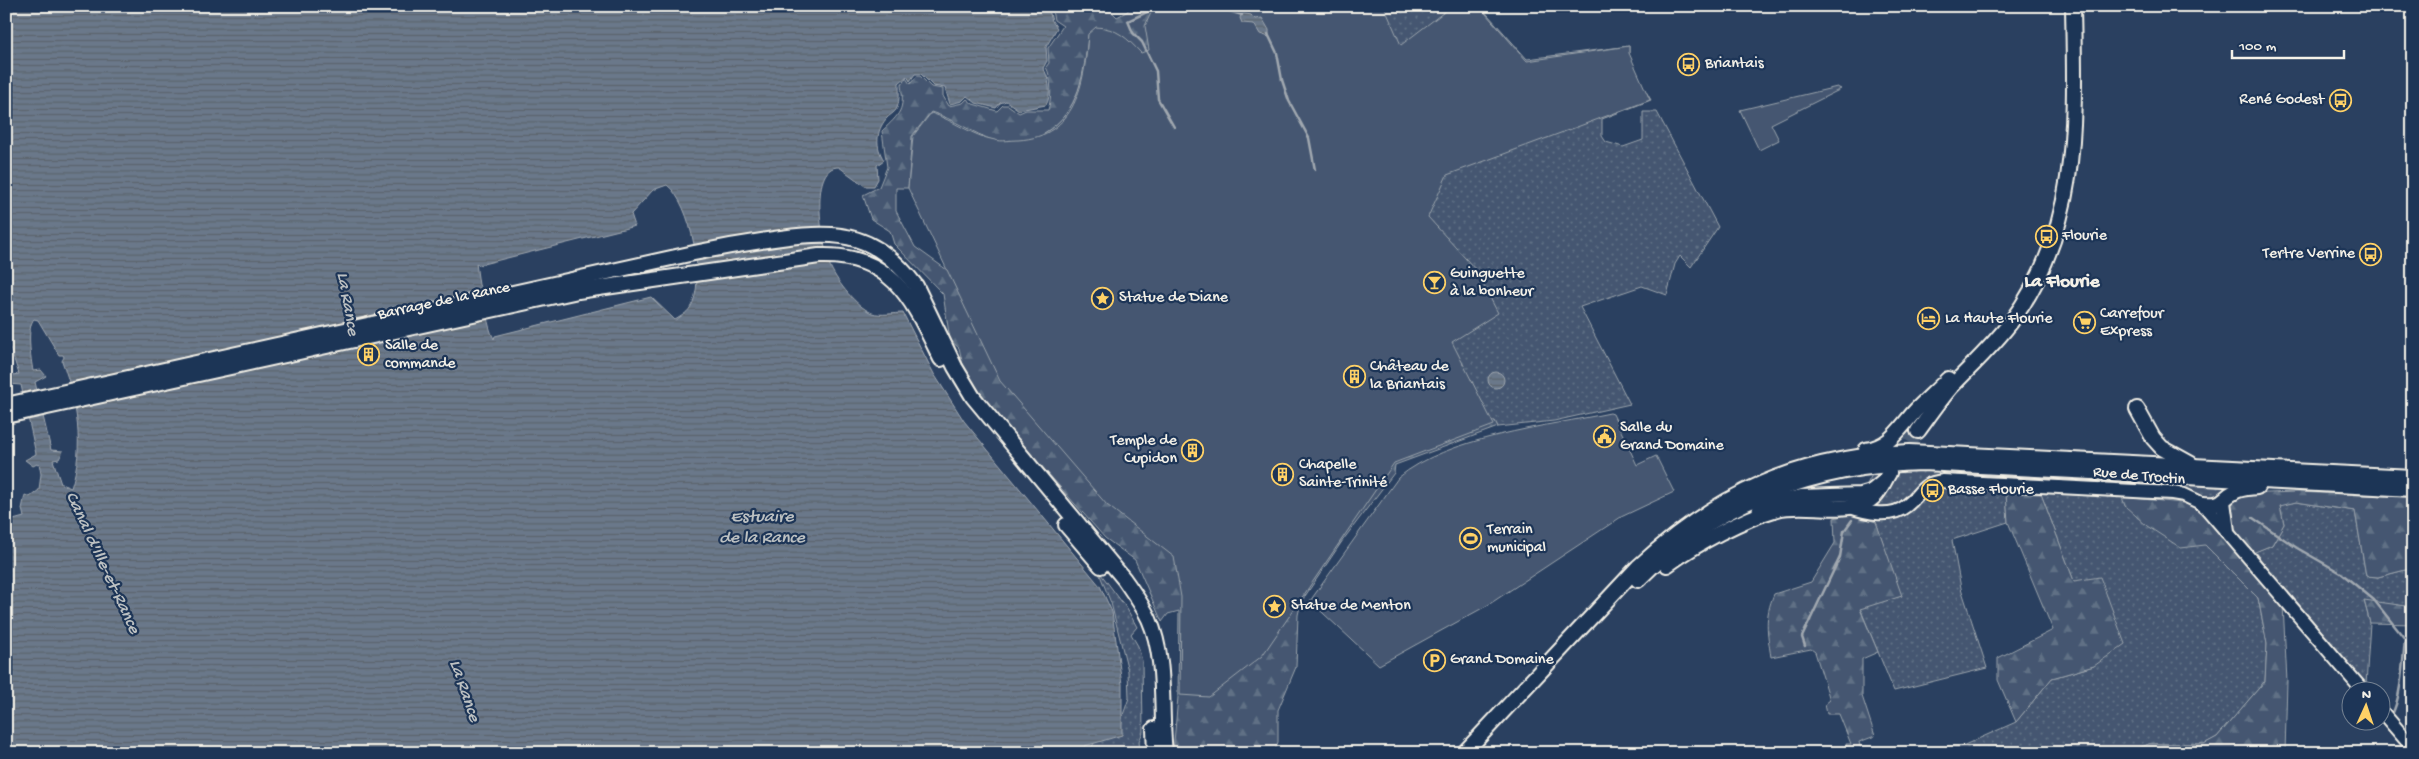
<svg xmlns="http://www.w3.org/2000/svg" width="2419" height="759" font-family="'Gochi Hand',sans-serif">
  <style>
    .grass { fill: url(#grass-dots); stroke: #9ca4ac }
    .forest { fill: url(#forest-firs); stroke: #9ca4ac; fill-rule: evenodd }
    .park { fill: #445771; stroke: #9ca4ac }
    .water { fill: url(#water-rules); stroke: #a1a8b0; fill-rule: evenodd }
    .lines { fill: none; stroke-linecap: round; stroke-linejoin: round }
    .stream { stroke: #a1a8b0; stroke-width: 2.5 }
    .primary-tunnel { stroke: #485b74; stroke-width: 14; stroke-dasharray: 14 7; stroke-linecap: butt }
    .secondary-casing { stroke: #f4f1e8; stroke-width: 16 }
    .primary-casing { stroke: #f4f1e8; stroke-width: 18 }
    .secondary { stroke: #1d3557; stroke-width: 12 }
    .primary { stroke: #1d3557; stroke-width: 14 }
    .labels { text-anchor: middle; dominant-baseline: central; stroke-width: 4.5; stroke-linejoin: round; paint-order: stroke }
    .poi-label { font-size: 16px; fill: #f4f1e8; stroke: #1d3557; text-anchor: start }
    .street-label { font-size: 16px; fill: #f4f1e8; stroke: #1d3557 }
    .water-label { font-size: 18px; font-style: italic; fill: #bdc1c2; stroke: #1d3557 }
    .quarter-label { font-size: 19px; font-weight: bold; fill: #f4f1e8; stroke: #1d3557 }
  </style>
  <defs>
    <pattern id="grass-dots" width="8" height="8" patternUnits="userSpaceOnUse" patternTransform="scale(1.25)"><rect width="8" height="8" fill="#445771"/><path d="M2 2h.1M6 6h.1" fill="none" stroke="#607085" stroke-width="1.8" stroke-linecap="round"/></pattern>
    <pattern id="forest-firs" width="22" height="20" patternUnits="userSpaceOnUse" patternTransform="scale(1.25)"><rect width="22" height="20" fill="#445771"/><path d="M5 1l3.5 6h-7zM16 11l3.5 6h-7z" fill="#607085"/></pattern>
    <pattern id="water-rules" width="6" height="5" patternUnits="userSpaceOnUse" patternTransform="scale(1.25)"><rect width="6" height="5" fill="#6a788a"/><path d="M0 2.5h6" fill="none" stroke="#5b626b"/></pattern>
  </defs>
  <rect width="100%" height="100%" fill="#2a4060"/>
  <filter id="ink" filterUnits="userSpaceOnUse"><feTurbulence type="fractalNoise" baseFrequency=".02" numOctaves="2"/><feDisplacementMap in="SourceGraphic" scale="10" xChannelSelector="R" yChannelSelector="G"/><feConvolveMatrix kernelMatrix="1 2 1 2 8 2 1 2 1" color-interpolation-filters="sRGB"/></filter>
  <g filter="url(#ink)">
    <g class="grass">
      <path d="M1279,6H1480L1527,59L1629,46V54L1622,62L1633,82L1641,83L1651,100L1602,119V136L1606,142L1623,147L1643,140V112H1657L1718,227L1691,267L1680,256L1675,264L1667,295L1642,286L1580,307L1630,404L1554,421L1498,427L1495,421L1475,424L1048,144L1044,133C1080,112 1084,73 1088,35Z"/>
      <path d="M1932,469L2226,485L2238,494L2205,545L2258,598L2267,644L2265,681L2217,737L2204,744H2149L2128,753H1911L1960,747L2016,722L2052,678L2094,666L2074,581L2041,494L2006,493L2008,522L1952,540L1961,588L1987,668L1894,691L1860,608L1901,596L1876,522L1851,514L1874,471Z"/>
      <path d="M2296,502L2355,511L2366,576L2378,577L2413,568V607L2364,601L2370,623L2366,685L2291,598L2254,552L2272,545L2284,524L2280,505Z"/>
      <path d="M1098,570L1127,609L1137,627L1131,634L1138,646L1142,661L1143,732L1139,741L1140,753H1088L1096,740L1118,729L1129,698L1128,671L1111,603Z"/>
    </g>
    <g class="forest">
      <path d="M1051,6H1070L1076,10L1084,6L1112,12L1117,17L1128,11V6H1279L1160,64L1088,35C1084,73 1080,112 1044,133L1048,144L1372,458L1475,424L1495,421L1498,427L1395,465L1394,473L1343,540L1301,602L1298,615L1296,667L1278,710V742L1274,753H1173L1178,697L1179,611L1168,614L1162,622L1135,560L1105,538L993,411L964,369L959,348L950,340L943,294L894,244L890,231L871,219L863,195L879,187L887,167L882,131C900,114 905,110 901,85L906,78L910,84L917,76H920L931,87L943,89V96L949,106L963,103L967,99L973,104L997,111L1003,105H1008L1019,113L1026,110H1048C1052,98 1052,78 1046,67L1049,63L1048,48L1063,26L1054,20ZM931,112C954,119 972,133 995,141L947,270L915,247L896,211V188H908L912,136Z"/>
      <path d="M2297,492L2413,497V568L2378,577L2366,576L2355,511L2296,502L2280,506L2284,524L2272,545L2255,552L2291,598L2283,605L2287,681L2285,753H2187L2183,747L2164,753H2128L2149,744H2204L2217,737L2265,681L2267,644L2258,598L2205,545L2181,548L2147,526L2125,506L2122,497L2193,504L2210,520L2238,494Z"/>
      <path d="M2006,493L2041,494L2074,581L2100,577L2125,644L2094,666L2052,678L2016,722L1998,680V658L2053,630L2008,522Z"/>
      <path d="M1851,514L1876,522L1902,596L1860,609L1878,652L1862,659V696L1875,736L1859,742L1862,753H1849L1846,744H1851L1839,714H1827L1825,704L1830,700L1815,652L1811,649L1771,657C1767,631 1764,618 1774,594L1811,582L1835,543L1834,518Z"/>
      <path d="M2364,600L2413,607V624L2370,623Z"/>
    </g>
    <g class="park">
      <path d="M1154,6H1384L1401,45L1452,6H1479L1527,61L1629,46V53L1650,100L1447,175L1428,217L1475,269L1498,313L1452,342L1494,425L1394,463L1262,656L1209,697L1180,695L1181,597L1174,557L1107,505L1000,381L908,188L913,136L931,113C953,120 972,136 995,140C1002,142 1010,140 1018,140C1076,137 1085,83 1088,34L1096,27C1117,28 1127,38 1141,53L1149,50L1145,26Z"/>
      <path d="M1837,87L1841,89L1771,124L1779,140L1759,150L1740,110Z"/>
      <path d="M1610,413L1613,414L1637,465L1656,456L1674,492L1621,517L1488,605L1379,665L1310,601L1398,478C1446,437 1548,426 1610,413Z"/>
    </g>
    <g class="water">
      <path d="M6,6H1048L1052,21L1057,28L1046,47L1047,61L1043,68C1049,76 1052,96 1046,105L1019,110L1006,101L1000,103L996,108L976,103L967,96L962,101L950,104L945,88L933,86L921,74H915L910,81L907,76L899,83C899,92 900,99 897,108C895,113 889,115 886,119C876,131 875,147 884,160L877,165L878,179L874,186H865L839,167C807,166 823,251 831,268C838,283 856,306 872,313C881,316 894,313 903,313L934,374L964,421L1100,586L1112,612L1122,684V735L1085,746L1082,753H6V522L24,517L22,509L25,495L30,497L39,490L41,474L39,463L33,466L25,460L36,454L21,385L9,384L12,375L19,374L10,348L6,349ZM667,185C691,203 707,283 690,308C687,313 680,317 675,320L651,297L495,336L494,339C487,327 485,302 481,287L479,285L476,263L479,265L635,226L631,214L653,190ZM34,319L38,320L59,355H63L64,357L62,361C77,401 85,447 71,488L61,484L53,460L59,459L63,451L51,450L35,382L46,376L41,370L33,371C31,360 26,327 34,319Z"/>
      <path d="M1242,13L1251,15L1255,19L1262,18L1269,30V37L1260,34L1254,24L1242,23L1240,18Z"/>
      <circle cx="1496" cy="380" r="8"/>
    </g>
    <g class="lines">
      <g class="stream">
        <path d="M1213,6L1242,15"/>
        <path d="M1268,34L1277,53L1282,80L1289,101L1309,138L1315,170"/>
        <path d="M1174,127L1158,99L1156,71L1142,42L1133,33L1128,21L1151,10L1185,6"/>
        <path d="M2253,518L2297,548L2341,573L2374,600L2405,639C2403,659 2401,701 2391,716"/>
        <path d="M1805,646L1802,637L1840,557L1844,531L1852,520"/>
      </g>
      <path class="primary-tunnel" d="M1898,460L1918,431"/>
      <defs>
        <g id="secondary">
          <path d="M1850,507C1866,513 1892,518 1906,506C1922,494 1919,484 1943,481L2172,493L2184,495L2203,504L2364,692"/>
          <path d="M1757,517L1759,509L1777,501L1801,496L1861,494L1871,491L1882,482"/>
          <path d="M2382,712L2413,748"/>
        </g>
        <g id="primary">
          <path d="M6,405L694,253C723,247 752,242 781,238C842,230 877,234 916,286L955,367L973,397L1124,579C1133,592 1142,604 1149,619C1167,660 1160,709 1165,753"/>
          <path d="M2137,409L2153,438L2162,448L2191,464"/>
          <path d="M6,416L578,291L819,256C894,253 913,302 941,359"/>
          <path d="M1918,431C1929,416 1940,400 1952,386C1972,365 1993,346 2011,322C2081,227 2075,118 2073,6"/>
          <path d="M1866,450C1892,446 1900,427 1917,409C1927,399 1938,389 1948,379"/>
          <path d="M2223,502L2227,531"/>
          <path d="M2203,504C2225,506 2220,499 2236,491C2242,488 2249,488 2257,487"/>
          <path d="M1066,525L1101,566"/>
          <path d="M1667,565C1696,544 1742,519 1777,509C1806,501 1853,518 1875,496C1881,490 1884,481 1889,473"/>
          <path d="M1638,580C1715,502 1815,465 1924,463L2413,489"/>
          <path d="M1154,729L1155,753"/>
          <path d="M1464,753L1638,567C1719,492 1799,457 1909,452L2413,477"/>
        </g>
      </defs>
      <use href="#secondary" class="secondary-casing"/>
      <use href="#primary" class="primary-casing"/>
      <use href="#secondary" class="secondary"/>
      <use href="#primary" class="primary"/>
    </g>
  </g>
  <defs>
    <symbol id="bus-ring" viewBox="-11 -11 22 22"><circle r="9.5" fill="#1d3557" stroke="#ffd166" stroke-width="1.5"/><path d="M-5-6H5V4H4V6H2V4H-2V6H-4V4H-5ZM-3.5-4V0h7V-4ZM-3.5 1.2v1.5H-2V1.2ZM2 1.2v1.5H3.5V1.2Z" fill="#ffd166"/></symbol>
    <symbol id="bar-ring" viewBox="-11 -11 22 22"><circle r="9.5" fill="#1d3557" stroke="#ffd166" stroke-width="1.5"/><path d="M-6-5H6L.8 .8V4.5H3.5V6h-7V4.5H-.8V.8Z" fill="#ffd166"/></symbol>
    <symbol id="sight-ring" viewBox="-11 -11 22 22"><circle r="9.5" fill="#1d3557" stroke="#ffd166" stroke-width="1.5"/><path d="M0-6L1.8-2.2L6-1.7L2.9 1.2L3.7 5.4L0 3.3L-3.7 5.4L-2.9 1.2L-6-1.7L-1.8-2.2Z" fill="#ffd166"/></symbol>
    <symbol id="hotel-ring" viewBox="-11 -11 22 22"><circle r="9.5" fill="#1d3557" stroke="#ffd166" stroke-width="1.5"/><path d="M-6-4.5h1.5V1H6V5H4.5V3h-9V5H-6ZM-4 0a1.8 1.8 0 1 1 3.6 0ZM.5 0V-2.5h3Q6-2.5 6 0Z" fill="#ffd166"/></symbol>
    <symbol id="supermarket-ring" viewBox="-11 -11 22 22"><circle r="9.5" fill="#1d3557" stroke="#ffd166" stroke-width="1.5"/><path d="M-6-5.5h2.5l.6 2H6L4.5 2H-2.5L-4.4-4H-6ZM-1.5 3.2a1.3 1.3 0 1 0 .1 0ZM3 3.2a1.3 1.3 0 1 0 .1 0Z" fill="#ffd166"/></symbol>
    <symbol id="building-ring" viewBox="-11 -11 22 22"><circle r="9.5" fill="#1d3557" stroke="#ffd166" stroke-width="1.5"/><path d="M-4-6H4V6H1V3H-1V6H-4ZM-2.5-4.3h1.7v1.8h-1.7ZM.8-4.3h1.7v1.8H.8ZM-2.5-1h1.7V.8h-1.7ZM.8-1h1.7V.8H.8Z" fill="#ffd166"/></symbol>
    <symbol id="civic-ring" viewBox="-11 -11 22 22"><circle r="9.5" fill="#1d3557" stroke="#ffd166" stroke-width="1.5"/><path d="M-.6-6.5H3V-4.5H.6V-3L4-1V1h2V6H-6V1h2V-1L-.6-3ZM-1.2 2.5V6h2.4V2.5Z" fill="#ffd166"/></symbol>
    <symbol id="stadium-ring" viewBox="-11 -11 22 22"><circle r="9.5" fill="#1d3557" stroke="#ffd166" stroke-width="1.5"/><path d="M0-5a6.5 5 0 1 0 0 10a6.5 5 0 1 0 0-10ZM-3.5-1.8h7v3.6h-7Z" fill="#ffd166"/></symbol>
    <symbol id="parking-ring" viewBox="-11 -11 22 22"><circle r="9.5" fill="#1d3557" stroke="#ffd166" stroke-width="1.5"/><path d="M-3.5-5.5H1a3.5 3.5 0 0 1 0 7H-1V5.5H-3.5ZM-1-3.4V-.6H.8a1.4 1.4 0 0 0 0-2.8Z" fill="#ffd166"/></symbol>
  </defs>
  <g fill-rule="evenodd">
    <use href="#bus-ring" x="1676" y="52" width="25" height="25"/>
    <use href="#bus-ring" x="2328" y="88" width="25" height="25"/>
    <use href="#bus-ring" x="2034" y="224" width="25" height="25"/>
    <use href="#bus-ring" x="2358" y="242" width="25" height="25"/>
    <use href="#bar-ring" x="1422" y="270" width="25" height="25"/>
    <use href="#sight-ring" x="1090" y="286" width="25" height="25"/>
    <use href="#hotel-ring" x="1916" y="306" width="25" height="25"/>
    <use href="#supermarket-ring" x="2072" y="310" width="25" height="25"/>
    <use href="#building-ring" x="356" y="342" width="25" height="25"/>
    <use href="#building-ring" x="1342" y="364" width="25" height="25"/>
    <use href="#civic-ring" x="1592" y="424" width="25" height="25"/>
    <use href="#building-ring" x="1180" y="438" width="25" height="25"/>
    <use href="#building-ring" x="1270" y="462" width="25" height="25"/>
    <use href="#bus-ring" x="1920" y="478" width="25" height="25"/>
    <use href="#stadium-ring" x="1458" y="526" width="25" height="25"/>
    <use href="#sight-ring" x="1262" y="594" width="25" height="25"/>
    <use href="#parking-ring" x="1422" y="648" width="25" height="25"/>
  </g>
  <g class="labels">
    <g class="poi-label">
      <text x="1705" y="64">Briantais</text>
      <text x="2324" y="100" text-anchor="end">René Godest</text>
      <text x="2062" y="236">Flourie</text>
      <text x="2355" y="254" text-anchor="end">Tertre Verrine</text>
      <text x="1450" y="274">Guinguette<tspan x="1450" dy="18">à la bonheur</tspan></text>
      <text x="1119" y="298">Statue de Diane</text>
      <text x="2100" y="314">Carrefour<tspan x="2100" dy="18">Express</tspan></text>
      <text x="1945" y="319">La Haute Flourie</text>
      <text x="385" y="346">Salle de<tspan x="385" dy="18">commande</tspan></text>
      <text x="1370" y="367">Château de<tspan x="1370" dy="18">la Briantais</tspan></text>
      <text x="1620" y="428">Salle du<tspan x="1620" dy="18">Grand Domaine</tspan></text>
      <text x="1177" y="441" text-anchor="end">Temple de<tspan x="1177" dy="18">Cupidon</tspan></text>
      <text x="1299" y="465">Chapelle<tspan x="1299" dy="18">Sainte-Trinité</tspan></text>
      <text x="1948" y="490">Basse Flourie</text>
      <text x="1487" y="530">Terrain<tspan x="1487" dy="18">municipal</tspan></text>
      <text x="1291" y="606">Statue de Menton</text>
      <text x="1450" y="660">Grand Domaine</text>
    </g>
    <g class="street-label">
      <text transform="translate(444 302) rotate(-12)">Barrage de la Rance</text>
      <text transform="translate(2139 477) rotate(5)">Rue de Troctin</text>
    </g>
    <g class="water-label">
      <text transform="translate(347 304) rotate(80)">La Rance</text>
      <text x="762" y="517">Estuaire<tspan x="762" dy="21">de la Rance</tspan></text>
      <text transform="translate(102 563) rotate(65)">Canal d'Ille-et-Rance</text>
      <text transform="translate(464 691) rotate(71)">La Rance</text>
    </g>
    <g class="quarter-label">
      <text x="2062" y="282">La Flourie</text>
    </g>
  </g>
  <rect width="2419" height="759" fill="none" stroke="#1d3557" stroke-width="25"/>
  <rect x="12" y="12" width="2394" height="734" fill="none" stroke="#f4f1e8" stroke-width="2" filter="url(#ink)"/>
  <g transform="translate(2366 706) rotate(3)"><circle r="24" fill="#1d3557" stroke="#738091"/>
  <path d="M0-4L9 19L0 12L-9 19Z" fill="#ffd166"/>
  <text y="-8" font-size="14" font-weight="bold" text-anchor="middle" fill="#f4f1e8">N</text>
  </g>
  <path d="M2232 50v8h112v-8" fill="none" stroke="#f4f1e8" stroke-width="2.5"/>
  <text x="2239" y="50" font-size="15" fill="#f4f1e8" stroke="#1d3557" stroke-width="4" paint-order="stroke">100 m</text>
</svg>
